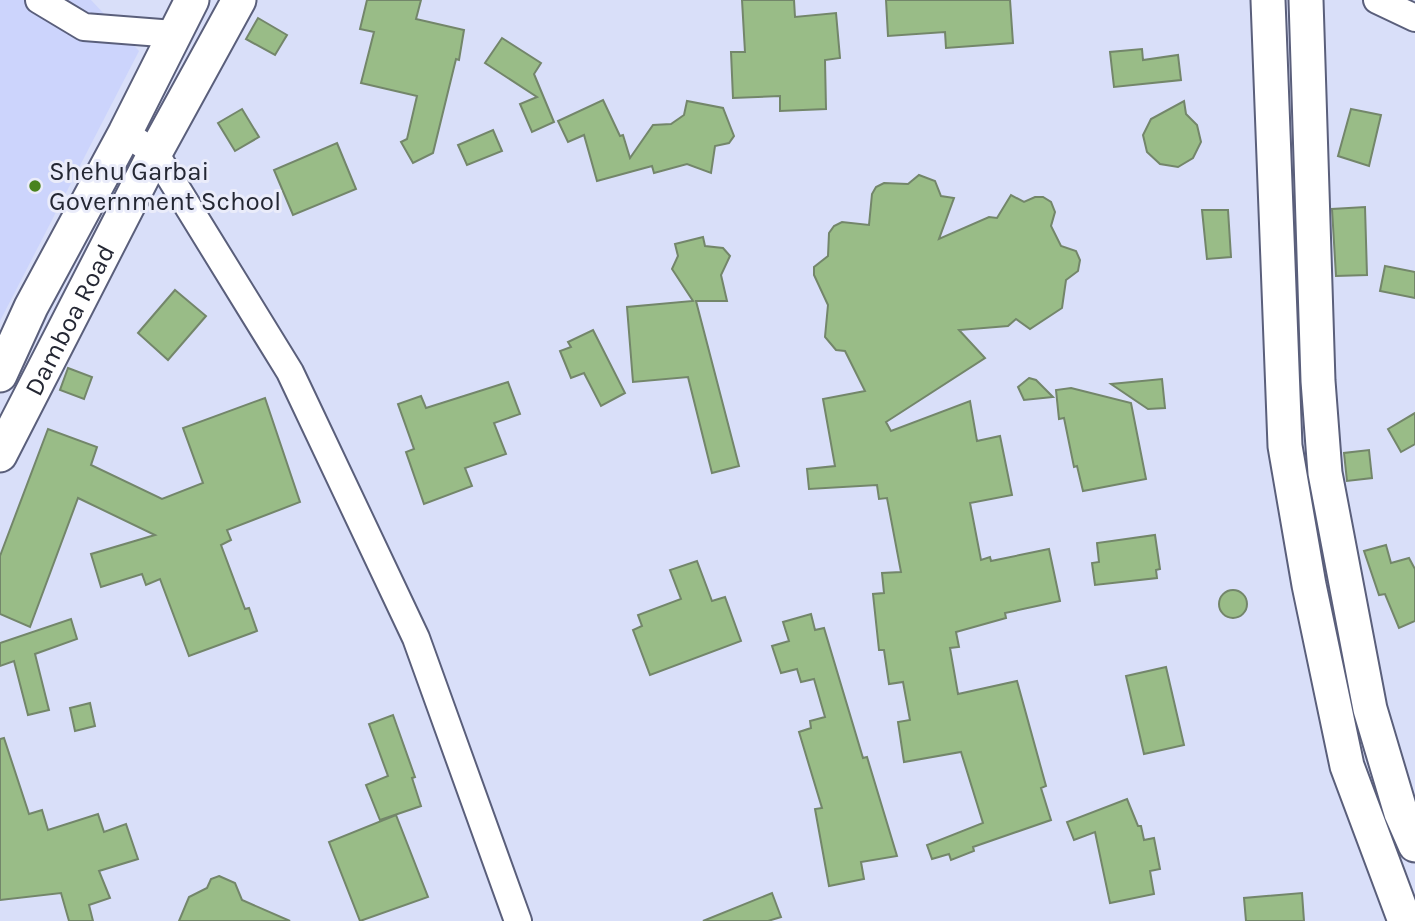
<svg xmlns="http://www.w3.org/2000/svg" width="1415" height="921" font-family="Karla,sans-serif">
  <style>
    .built { fill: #ccd4fc }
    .building { fill: #99bc87; stroke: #73866a; stroke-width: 2 }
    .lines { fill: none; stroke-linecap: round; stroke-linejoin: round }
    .minor-casing { stroke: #5a5f7b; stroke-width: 30 }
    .major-casing { stroke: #5a5f7b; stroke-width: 37 }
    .minor { stroke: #fff; stroke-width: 26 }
    .major { stroke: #fff; stroke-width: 33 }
    .poi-dot { fill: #49831e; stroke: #eaecfa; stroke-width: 2.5 }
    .labels { text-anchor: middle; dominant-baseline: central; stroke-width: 6; stroke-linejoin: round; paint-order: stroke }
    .poi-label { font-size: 26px; fill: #242733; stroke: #eaecfa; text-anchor: start }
    .street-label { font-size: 26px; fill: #242733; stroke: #eaecfa }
  </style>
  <rect width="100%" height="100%" fill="#d9dff9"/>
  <path class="built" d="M0,0H91L139,51L0,321Z"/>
  <g class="building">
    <path d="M367,0H421L416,19L464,30L459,60L456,59L433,153L413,163L401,142L407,139L417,96L361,83L374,32L360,29Z"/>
    <path d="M742,0H794L795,17L836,13L840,58L825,60L826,109L780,111V96L733,98L731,52H745Z"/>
    <path d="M886,0H1010L1013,43L946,48L945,32L888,36Z"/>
    <path d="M258,18L287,35L275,55L246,39Z"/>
    <path d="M502,38L541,63L534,74L554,122L532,132L520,104L537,97L485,63Z"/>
    <path d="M1142,49L1143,60L1178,55L1181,80L1114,87L1110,52Z"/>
    <path d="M603,100L620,136L623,135L630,158L653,125L671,124L684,115L687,101L723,108L734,136L729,143L715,146L711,173L687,164L654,173L652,166L597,181L584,135L568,142L558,121Z"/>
    <path d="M1184,101L1186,114L1197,125L1201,142L1193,158L1178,167L1160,164L1147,152L1143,135L1151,119Z"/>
    <path d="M242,109L259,137L235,151L218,123Z"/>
    <path d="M1351,109L1381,115L1369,166L1338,156Z"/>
    <path d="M493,130L502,151L467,165L458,145Z"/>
    <path d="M337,143L356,189L293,215L274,170Z"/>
    <path d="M919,175L935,181L941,196L954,198L939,239L989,217L997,218L1011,195L1024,202L1035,197H1043L1051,202L1055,212L1051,226L1061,246L1076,251L1080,260L1078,271L1066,280L1062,308L1030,329L1016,319L1008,326L959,330L985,358L886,422L891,431L970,401L977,441L1000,436L1012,495L970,503L981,560L990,557L991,561L1049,549L1060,601L1005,613L1006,618L956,632L959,647L950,648L958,694L1017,681L1046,786L1041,788L1051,820L973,847L974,851L951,860L949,854L932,859L927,845L983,823L961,752L904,762L898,722L910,720L903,682L889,684L884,650H879L873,594L884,593L882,573L901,572L887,498L879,499L877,485L809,489L807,469L835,466L823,399L865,391L845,351L836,350L825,337L828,305L814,275V267L828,256L829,233L834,226L842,222L869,225L872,194L876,187L884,183L908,184Z"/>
    <path d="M1365,207L1367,275L1336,276L1332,209Z"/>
    <path d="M1202,210H1228L1231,257L1207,259Z"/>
    <path d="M703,237L705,246L723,248L730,256L721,275L727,301H696L739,466L712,473L688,377L633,382L627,307L693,301L672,269L678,256L675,244Z"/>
    <path d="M1385,266L1415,272V298L1380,291Z"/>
    <path d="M175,290L206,316L168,360L138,333Z"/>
    <path d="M593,330L625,393L601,406L584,373L571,378L560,351L571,347L568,342Z"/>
    <path d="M68,368L92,377L84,399L60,390Z"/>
    <path d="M1029,378L1036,380L1053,397L1024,400L1018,387Z"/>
    <path d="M1162,379L1165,408L1148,409L1111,384Z"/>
    <path d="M508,382L520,414L494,423L506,454L465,468L472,486L424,504L406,452L414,449L398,404L421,396L426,408Z"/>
    <path d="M1071,388L1131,403L1146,479L1083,491L1077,466L1074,467L1064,418L1059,419L1056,390Z"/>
    <path d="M265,398L300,502L227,530L231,540L221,545L245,609L249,608L257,631L189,656L160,579L146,585L142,574L101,587L91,554L155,535L78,498L30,627L0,614V556L48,429L97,447L91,465L162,499L203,483L183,428Z"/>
    <path d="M1415,413V444L1401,452L1388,429Z"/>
    <path d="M1369,450L1372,478L1347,481L1344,453Z"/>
    <path d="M1155,535L1160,569L1156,570L1157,578L1095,585L1092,563L1099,562L1097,543Z"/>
    <path d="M1386,545L1391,563L1409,558L1415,569V621L1399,628L1385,594L1379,595L1364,551Z"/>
    <path d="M697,561L712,601L725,597L741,641L650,675L633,630L642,626L638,615L681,599L670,570Z"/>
    <circle cx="1233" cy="604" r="14"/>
    <path d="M811,614L815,630L824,628L863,758L867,757L897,856L861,862L864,879L829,886L815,809L822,808L799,732L811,728L810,721L825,717L814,679L801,682L797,669L781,673L772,646L789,641L783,622Z"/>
    <path d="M71,619L77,639L35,654L49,710L28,715L14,661L0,666V643Z"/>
    <path d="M1166,667L1184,745L1144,754L1126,676Z"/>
    <path d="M90,703L95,726L75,731L70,708Z"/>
    <path d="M393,715L415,777L412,778L421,806L380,820L366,785L388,776L369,724Z"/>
    <path d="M4,738L29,814L42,810L48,830L98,814L104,832L126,824L138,859L99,871L110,898L89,905L93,921H69L61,893L0,900V739Z"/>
    <path d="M1127,799L1138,826H1141L1144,840L1154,838L1160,869L1150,871L1154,894L1110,903L1095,832L1074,840L1067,822Z"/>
    <path d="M396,815L428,897L360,921L329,842Z"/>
    <path d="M219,876L235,883L242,900L290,921H179L189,897L207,888L211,879Z"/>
    <path d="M772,893L781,917L768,921H703Z"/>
    <path d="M1302,893L1304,921H1246L1244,898Z"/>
  </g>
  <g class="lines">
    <defs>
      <g id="minor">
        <path d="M39,0L84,27L174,34"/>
        <path d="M1377,0L1415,18"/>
        <path d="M125,133L155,153L290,372L416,638L518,921"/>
      </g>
      <g id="major">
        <path d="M1268,0L1285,446L1309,585L1347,766L1405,921"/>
        <path d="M1306,0L1318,381L1325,473L1370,709L1401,813L1415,845"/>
        <path d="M0,375L31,307L125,133L192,0"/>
        <path id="s1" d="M0,455L155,153L239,0"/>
      </g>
    </defs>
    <use href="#minor" class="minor-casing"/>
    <use href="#major" class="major-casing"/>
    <use href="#minor" class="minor"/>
    <use href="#major" class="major"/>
  </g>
  <circle class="poi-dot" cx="35" cy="186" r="7"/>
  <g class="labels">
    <g class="poi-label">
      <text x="49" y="171">Shehu Garbai<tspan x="49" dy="30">Government School</tspan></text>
    </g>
    <g class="street-label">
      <text stroke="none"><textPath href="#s1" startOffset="152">Damboa Road</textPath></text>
    </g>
  </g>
</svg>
